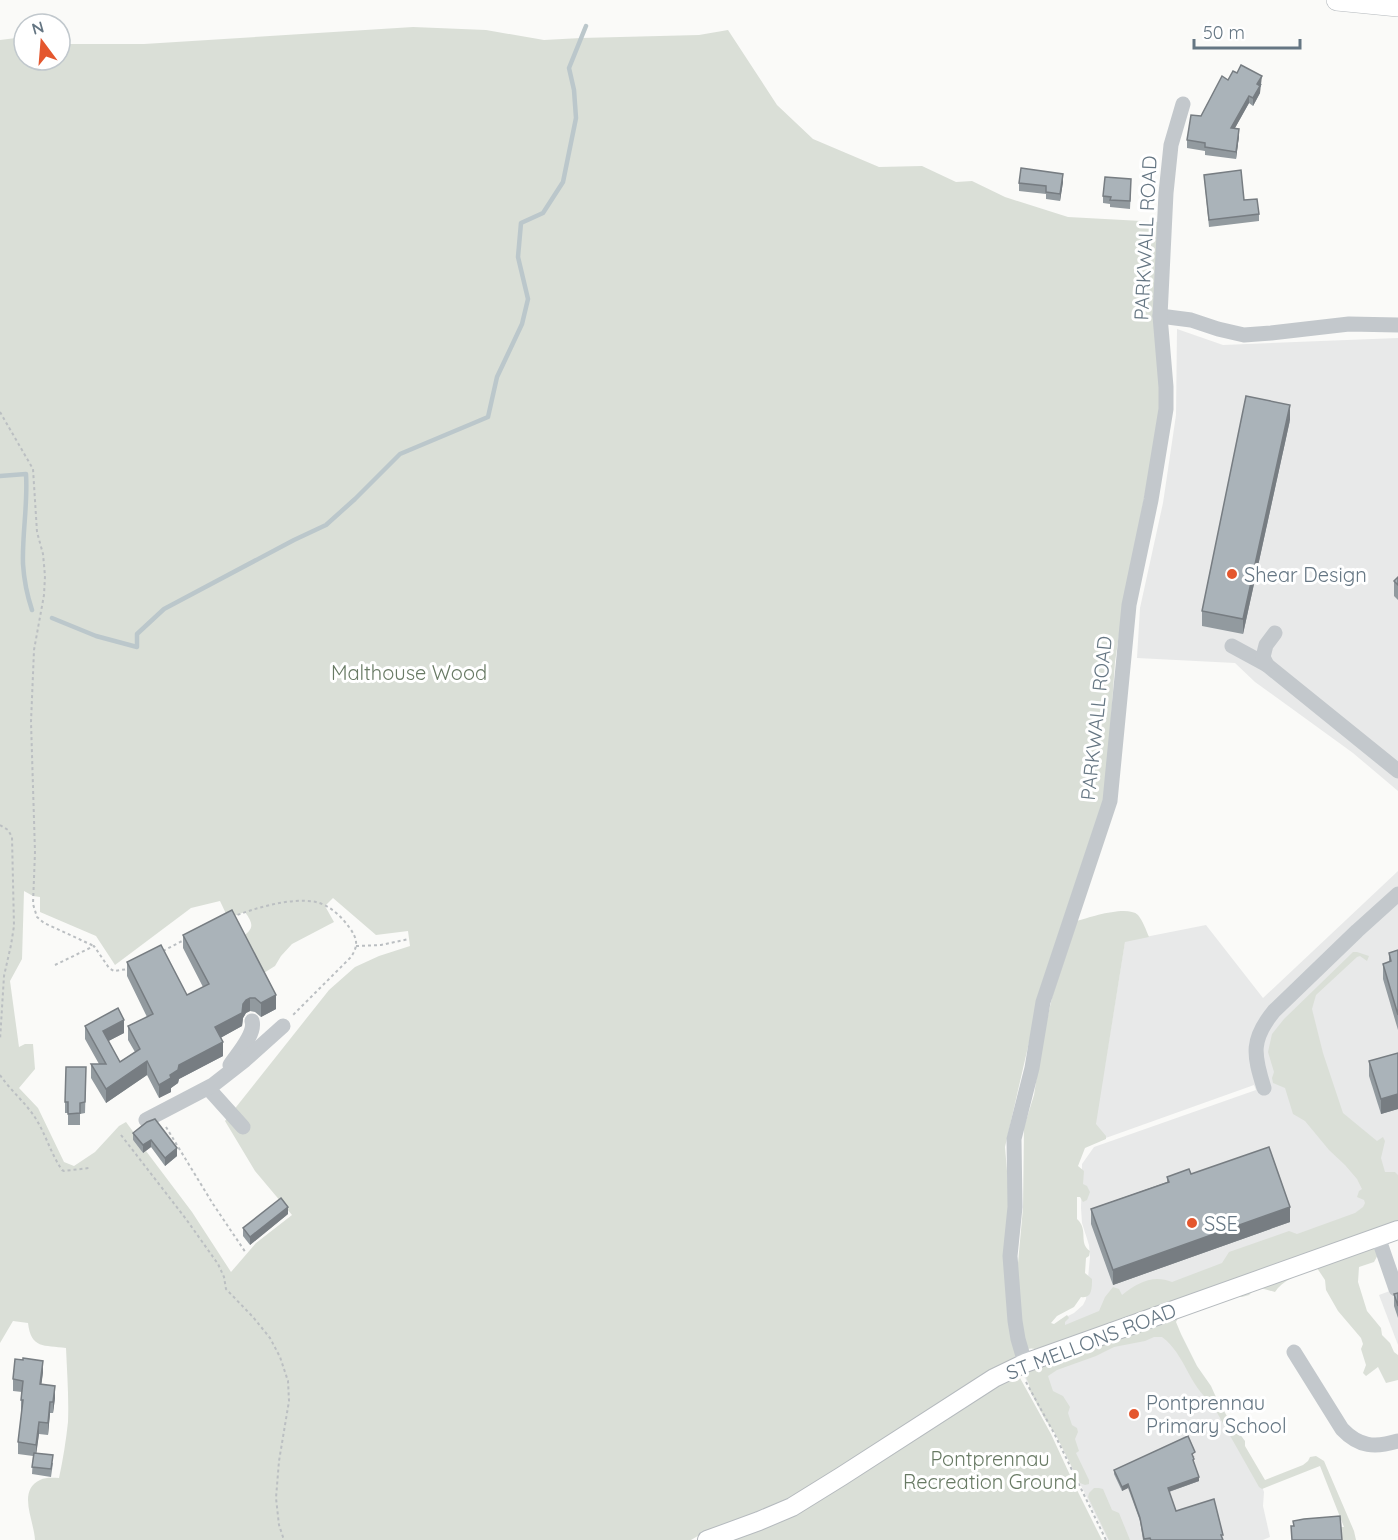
<svg xmlns="http://www.w3.org/2000/svg" width="1398" height="1540" font-family="Quicksand,sans-serif">
  <style>
    .built { fill: #e8e9e9 }
    .green { fill: #dadfd7; fill-rule: evenodd }
    .lines { fill: none; stroke-linecap: round; stroke-linejoin: round }
    .stream { stroke: #bbc7cb; stroke-width: 4.5 }
    .major-casing { stroke: #b5babe; stroke-width: 20 }
    .highway-casing { stroke: #b4b9bd; stroke-width: 22 }
    .path { stroke: #bbbfc2; stroke-width: 2; stroke-dasharray: 3 3; stroke-linecap: butt }
    .minor { stroke: #c3c8cc; stroke-width: 15 }
    .major { stroke: #fff; stroke-width: 18 }
    .highway { stroke: #fff; stroke-width: 21 }
    .wall { fill: #929a9f }
    .shaded-wall { fill: #777d82 }
    .building { fill: #aab3b9; stroke: #777d82; stroke-width: 1.5 }
    .poi-dot { fill: #e4572e; stroke: #fff; stroke-width: 2 }
    .labels { text-anchor: middle; dominant-baseline: central; stroke-width: 6; stroke-linejoin: round; paint-order: stroke }
    .street-label { font-size: 20px; fill: #657683; stroke: #fff }
    .poi-label { font-size: 20px; fill: #657683; stroke: #fff; text-anchor: start }
    .park-label { font-size: 20px; fill: #687a64; stroke: #fff }
  </style>
  <rect width="100%" height="100%" fill="#fafaf8"/>
  <g class="built">
    <path d="M1177,329L1223,345L1398,338V791L1353,753L1255,682L1235,663L1137,658L1140,608L1163,503L1176,415Z"/>
    <path d="M1398,871V1192L1369,1218L1048,1334L1060,1320L1074,1313L1083,1305L1086,1299L1090,1257L1089,1245L1082,1223L1081,1208L1082,1164L1094,1147L1256,1090L1254,1085L1089,1144L1091,1126L1105,1065L1125,941L1206,925L1263,998Z"/>
    <path d="M1398,1288V1345L1379,1295Z"/>
    <path d="M1169,1316L1260,1481L1264,1492L1263,1506L1270,1537L1263,1540H1108L1056,1435L1024,1376L1027,1368Z"/>
  </g>
  <g class="green">
    <path d="M413,27L486,30L544,40L581,38L699,35L728,30L777,105L813,139L879,167L922,166L956,182L972,181L1005,197L1068,217L1160,222L1162,405L1123,608L1115,662L1106,792L1036,1012L1005,1147L1010,1207L1017,1274L1023,1208L1024,1127L1034,1095L1042,1042L1053,993L1077,921C1091,917 1127,905 1138,915C1143,921 1146,930 1149,937L1125,942L1096,1124L1106,1136V1139L1085,1148L1078,1166L1084,1171L1083,1184L1087,1186L1090,1192L1087,1200L1083,1202L1080,1197H1077V1219C1089,1230 1078,1243 1090,1251L1089,1256L1086,1258L1085,1273L1092,1279C1092,1288 1092,1299 1081,1297L1074,1307L1057,1316L1051,1323L1054,1324L1067,1315L1069,1318L1065,1322V1325L1099,1311L1105,1297L1113,1287L1119,1289L1122,1295C1137,1283 1153,1274 1172,1282L1222,1263L1229,1252L1289,1231L1297,1234L1355,1213L1363,1207L1365,1203L1364,1200L1357,1197L1359,1191L1362,1189L1357,1179L1345,1165L1329,1150L1305,1121L1293,1114L1285,1088L1273,1083L1272,1078L1274,1072L1268,1052L1272,1034L1284,1019L1353,952H1357L1369,956L1367,961L1360,956L1357,957L1316,995L1312,1009L1323,1053L1343,1113L1377,1141L1383,1137L1385,1141L1381,1158L1385,1172H1395L1398,1175V1226L1377,1247L1379,1253L1374,1262L1359,1267L1358,1282L1367,1311L1381,1328L1382,1335L1390,1343L1394,1352L1398,1355V1380L1386,1383L1378,1367L1366,1376L1363,1373L1366,1365L1361,1349L1363,1344L1361,1338L1338,1311L1326,1290L1325,1280L1317,1268C1303,1273 1283,1279 1275,1292L1257,1287L1249,1295L1242,1297L1232,1296L1179,1316L1176,1322L1181,1334L1197,1366L1211,1386L1215,1395L1228,1418L1245,1441V1446L1265,1480L1303,1465L1308,1461L1310,1457L1316,1456L1324,1461L1354,1531L1356,1540H1341L1340,1527H1344L1320,1466L1262,1489L1259,1487L1211,1402C1189,1386 1185,1354 1162,1337H1154L1145,1341L1114,1347L1096,1356L1057,1370L1048,1376L1053,1391L1063,1396L1070,1407L1068,1413L1072,1425L1077,1428L1078,1432L1075,1439L1079,1451L1076,1453L1089,1480V1484L1085,1485L1080,1483L1056,1435L1045,1419L1030,1391L1029,1384L1024,1373L1043,1353C1029,1344 1024,1350 1012,1360L791,1503L706,1531L691,1540H35C34,1520 17,1491 40,1480C46,1477 53,1478 59,1478C63,1459 66,1441 68,1422C69,1398 67,1372 66,1348C44,1345 31,1349 28,1323L13,1321L0,1343V40L24,37V60H60V44H144ZM24,891L33,896L40,897V912L96,936L115,965L191,908L220,901L228,918L245,912C255,926 253,929 240,939L259,976L275,966L281,956L292,944L334,922L325,906L333,898L376,935L408,931L410,946L379,956L355,967L329,990L225,1121L255,1171L292,1215L256,1243L231,1272L192,1212L146,1151L143,1153L133,1140L137,1137L126,1122L119,1126L95,1152L74,1166L64,1162L38,1108L19,1088L35,1069L33,1044H25L19,1047L10,981L22,959Z"/>
    <path d="M1016,1376L1020,1378L1051,1434L1076,1488L1102,1540H725Z"/>
    <path d="M1094,1488H1099L1103,1489L1112,1510L1119,1513L1130,1540H1109L1088,1497L1089,1493Z"/>
  </g>
  <g class="lines">
    <g class="stream">
      <path d="M0,476L26,474C28,504 22,534 23,564C24,580 27,595 32,610"/>
      <path d="M52,618L96,636L137,647V634L164,609L294,540L326,525L355,499L400,454L488,417L497,377L522,324L528,299L518,257L521,223L543,213L563,182L576,118L574,90L569,68L586,26"/>
    </g>
    <defs>
      <path id="major" d="M707,1540L759,1521L792,1507L842,1476L994,1378L1025,1363L1398,1230"/>
      <path id="highway" d="M1337,0L1398,6"/>
    </defs>
    <use href="#major" class="major-casing"/>
    <use href="#highway" class="highway-casing"/>
    <g class="path">
      <path d="M0,412L33,469L37,532L43,554L45,576L44,595L34,650L31,722L35,852L33,904L37,917L44,923L94,946"/>
      <path d="M0,825L8,830L12,837L14,926L11,945L4,976L0,1040"/>
      <path d="M232,917C255,908 291,897 316,902C329,905 341,916 349,927C357,938 359,945 351,957L293,1015"/>
      <path d="M356,946L381,945L409,939"/>
      <path d="M163,951L184,940"/>
      <path d="M55,965L94,946L109,968L114,971L128,969"/>
      <path d="M0,1075C11,1091 26,1103 36,1119C46,1135 51,1154 62,1170L64,1171L89,1168"/>
      <path d="M166,1127L213,1204L246,1253"/>
      <path d="M121,1135L186,1219L218,1264L224,1277L226,1289L253,1317L270,1338L280,1357L288,1381L289,1401L279,1461L276,1498L279,1525L284,1540"/>
      <path d="M1026,1382L1055,1435L1106,1540"/>
    </g>
    <g class="minor">
      <path d="M1160,316L1191,320L1218,329L1244,335L1271,333L1349,324L1398,325"/>
      <path d="M1232,646L1267,665L1398,771"/>
      <path d="M1267,665L1263,657L1266,645L1275,633"/>
      <path d="M230,1065C237,1054 256,1034 252,1021"/>
      <path d="M208,1088L243,1127"/>
      <path d="M1264,1088C1253,1054 1251,1039 1274,1011L1357,931L1398,894"/>
      <path d="M146,1120L213,1085L245,1060L283,1026"/>
      <path d="M1378,1237L1396,1289"/>
      <path d="M1294,1352L1342,1429C1359,1447 1375,1448 1398,1441"/>
      <path d="M1025,1363L1018,1339L1015,1321L1010,1256L1015,1207L1014,1139L1032,1068L1043,1002L1110,801L1129,605L1151,500L1166,409V387L1160,316L1166,193L1171,145L1183,104"/>
    </g>
    <use href="#major" class="major"/>
    <use href="#highway" class="highway"/>
  </g>
  <g class="wall">
    <path d="M1228,80L1262,84L1260,87V93L1253,106L1249,103L1235,128L1239,136L1236,159L1205,155V151L1187,148V140L1201,116Z"/>
    <path d="M1204,175L1244,200L1259,214V221L1209,227Z"/>
    <path d="M1063,182L1060,201L1046,199V194L1019,191V183Z"/>
    <path d="M1131,186L1130,209L1110,207V204L1103,203V196Z"/>
    <path d="M1290,420L1243,634L1202,626V611Z"/>
    <path d="M1398,577V600L1394,596V581Z"/>
    <path d="M183,935L276,1009L261,1017L255,1012L250,1011L246,1013L243,1018L242,1026L220,1038L223,1056L179,1079L178,1083L171,1088V1092L159,1098L147,1075L106,1103L91,1078V1064H99L85,1039V1026L124,1033L108,1041L120,1062L135,1052L128,1040V1026L147,1017L127,976V962L187,995L203,987L183,948Z"/>
    <path d="M1398,950V1030L1383,979V964L1389,962V953Z"/>
    <path d="M1398,1053V1109L1381,1114L1369,1076V1061Z"/>
    <path d="M86,1078L85,1113L80,1114V1125H68V1113H65V1102Z"/>
    <path d="M147,1122L177,1156L165,1166L151,1147L143,1153L133,1140V1133Z"/>
    <path d="M1191,1174L1290,1222L1113,1285L1091,1224V1209L1167,1182V1177Z"/>
    <path d="M288,1214L250,1245L243,1236V1228Z"/>
    <path d="M1398,1293V1318L1394,1306V1294Z"/>
    <path d="M43,1372L41,1385L55,1398L53,1413H50L48,1435L39,1434L36,1453L53,1463L51,1477L32,1474L33,1456L18,1454V1442L22,1411H21V1400L22,1392L13,1391V1379Z"/>
    <path d="M1195,1456L1193,1457L1194,1463L1199,1481L1169,1492L1176,1511L1223,1539V1540H1143L1140,1521L1128,1488L1122,1491L1114,1474V1470Z"/>
  </g>
  <g class="shaded-wall">
    <path d="M1262,76L1260,93L1253,106V98L1257,84Z"/>
    <path d="M1249,96V103L1231,135V128Z"/>
    <path d="M1239,129V136L1236,159V152Z"/>
    <path d="M1063,174V182L1060,201V194Z"/>
    <path d="M1290,405V420L1243,634V619Z"/>
    <path d="M276,995V1009L261,1017V1003Z"/>
    <path d="M250,998V1011L246,1013L243,1018L242,1026L215,1041V1027L243,1004L246,1000Z"/>
    <path d="M124,1020V1033L103,1044V1031Z"/>
    <path d="M223,1042V1056L179,1079L178,1083L171,1088V1092L159,1098V1085L179,1065Z"/>
    <path d="M147,1061V1075L106,1103V1089Z"/>
    <path d="M1398,1094V1109L1381,1114V1099Z"/>
    <path d="M151,1140V1147L143,1153V1145Z"/>
    <path d="M177,1148V1156L165,1166V1158Z"/>
    <path d="M288,1207V1214L250,1245V1237Z"/>
    <path d="M1290,1207V1222L1113,1285V1270Z"/>
    <path d="M43,1361V1372L40,1396V1384Z"/>
    <path d="M55,1386V1398L53,1413V1402Z"/>
    <path d="M50,1402V1413L48,1435V1423Z"/>
    <path d="M39,1422V1434L36,1456V1445Z"/>
    <path d="M1199,1477V1481L1168,1492V1488Z"/>
    <path d="M1128,1484V1488L1122,1491V1487Z"/>
  </g>
  <g class="building">
    <path d="M1241,65L1262,76L1257,84L1260,86L1253,98L1249,96L1231,128L1239,129L1236,152L1205,147V143L1187,140L1191,115L1201,116L1222,76L1228,80L1233,71L1237,73Z"/>
    <path d="M1021,168L1063,174L1060,194L1046,192V186L1019,183Z"/>
    <path d="M1241,170L1244,200L1257,199L1259,214L1209,220L1204,175Z"/>
    <path d="M1105,177L1131,179L1130,201L1110,200L1111,197L1103,196Z"/>
    <path d="M1246,396L1290,405L1243,619L1202,611Z"/>
    <path d="M1398,577V585L1394,581Z"/>
    <path d="M232,910L276,995L261,1003L255,998H250L246,1000L243,1004L242,1013L215,1027L223,1042L179,1065L178,1070L170,1075L171,1078L159,1085L147,1061L106,1089L91,1064H106L85,1026L118,1008L124,1020L103,1031L120,1062L140,1049L128,1026L153,1014L127,962L161,945L187,995L209,984L183,935Z"/>
    <path d="M1398,950V1015L1383,964L1391,961L1389,953Z"/>
    <path d="M1398,1053V1094L1381,1099L1369,1061Z"/>
    <path d="M66,1067H86L85,1102L80,1103V1113L68,1114V1102H65Z"/>
    <path d="M155,1119L177,1148L165,1158L151,1140L143,1145L133,1133L147,1122Z"/>
    <path d="M1269,1147L1290,1207L1113,1270L1091,1209L1169,1182L1167,1177L1189,1169L1191,1174Z"/>
    <path d="M281,1198L288,1207L250,1237L243,1228Z"/>
    <path d="M1398,1293V1306L1394,1294Z"/>
    <path d="M23,1358L43,1361L40,1384L55,1386L53,1402H50L48,1423L39,1422L36,1445L18,1442L23,1400H21L23,1381L13,1379L15,1359L23,1360Z"/>
    <path d="M1188,1436L1195,1452L1192,1454L1194,1459L1193,1460L1199,1477L1168,1488L1176,1511L1214,1499L1223,1535H1221L1223,1540H1151L1150,1538L1144,1539L1140,1518L1128,1484L1122,1487L1114,1470Z"/>
    <path d="M34,1453L53,1455L51,1469L32,1467Z"/>
    <path d="M1340,1516L1342,1540H1292L1291,1526H1294L1293,1521L1304,1519Z"/>
  </g>
  <g class="poi-dot">
    <circle cx="1232" cy="574" r="6"/>
    <circle cx="1192" cy="1223" r="6"/>
    <circle cx="1134" cy="1414" r="6"/>
  </g>
  <g class="labels">
    <g class="street-label">
      <text transform="translate(1145 238) rotate(-87)">PARKWALL ROAD</text>
      <text transform="translate(1096 718) rotate(-84)">PARKWALL ROAD</text>
      <text transform="translate(1091 1341) rotate(-21)">ST MELLONS ROAD</text>
    </g>
    <g class="poi-label">
      <text x="1244" y="574">Shear Design</text>
      <text x="1204" y="1223">SSE</text>
      <text x="1146" y="1402">Pontprennau<tspan x="1146" dy="23">Primary School</tspan></text>
    </g>
    <g class="park-label">
      <text x="409" y="672">Malthouse Wood</text>
      <text x="990" y="1458">Pontprennau<tspan x="990" dy="23">Recreation Ground</tspan></text>
    </g>
  </g>
  <g transform="translate(42 42) rotate(344)"><circle r="28" fill="#ffffff" stroke="#c1c8cd" stroke-width="1.5"/>
  <path d="M0-4.5L10 22L0 15L-10 22Z" fill="#e4572e"/>
  <text y="-9" font-size="16" font-weight="bold" text-anchor="middle" fill="#657683">N</text>
  </g>
  <path d="M1194 39v9h106v-9" fill="none" stroke="#657683" stroke-width="3"/>
  <text x="1203" y="39" font-size="18" fill="#657683" stroke="#ffffff" stroke-width="4.5" paint-order="stroke">50 m</text>
</svg>
